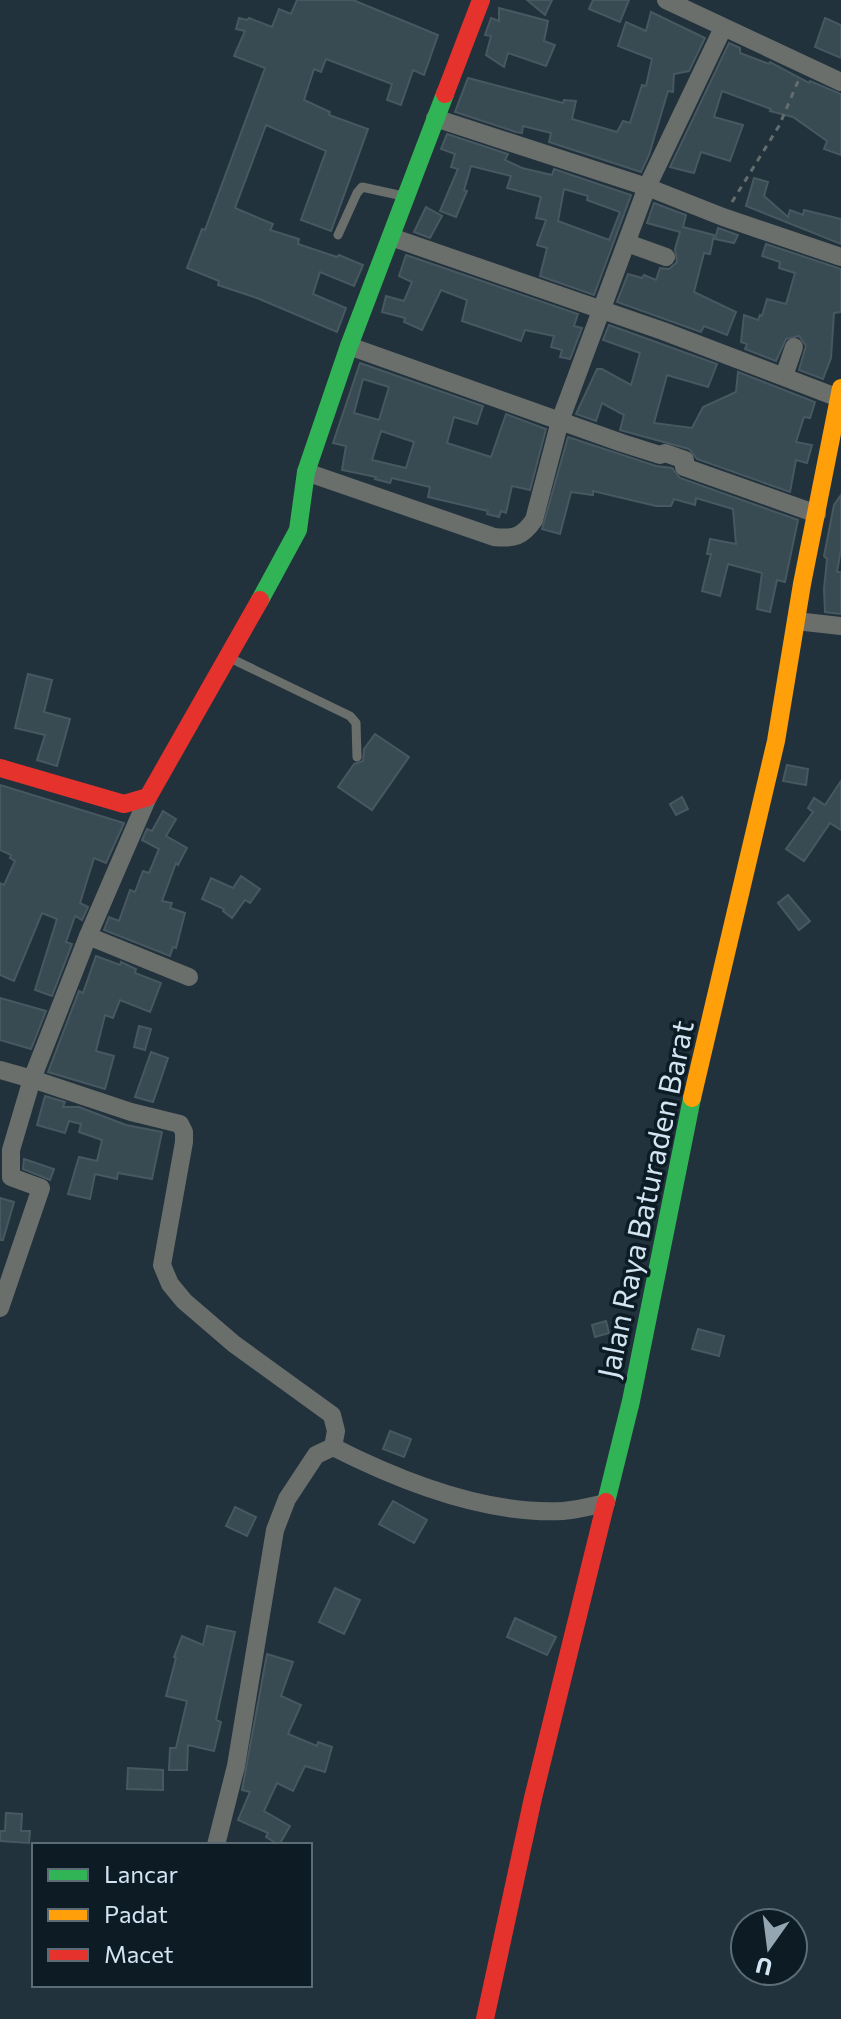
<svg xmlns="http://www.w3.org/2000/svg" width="841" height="2019" font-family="Commissioner,sans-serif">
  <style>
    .building { fill: #384a52; stroke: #485861; stroke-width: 2; fill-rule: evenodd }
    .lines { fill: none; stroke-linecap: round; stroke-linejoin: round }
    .path { stroke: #656c6d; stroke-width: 3; stroke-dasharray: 6 6; stroke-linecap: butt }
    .lane { stroke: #6b6f6c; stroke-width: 9 }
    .street { stroke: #6b6f6c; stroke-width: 18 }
    .fast { stroke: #30b455; stroke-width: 18 }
    .slow { stroke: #ff9f0a; stroke-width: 18 }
    .jam { stroke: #e5322d; stroke-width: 18 }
    .labels { text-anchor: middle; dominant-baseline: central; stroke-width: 7; stroke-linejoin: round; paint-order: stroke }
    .street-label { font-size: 30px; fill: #d3e5f3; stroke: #0d1b24 }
  </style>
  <rect width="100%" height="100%" fill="#21323d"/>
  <g class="building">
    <path d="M297,0H353L438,35L424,75L413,70L401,105L387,100L392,84L326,59L321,72L314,69L304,100L330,112L329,115L368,129L331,231L301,220L326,151L266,125L235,208L273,224L270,230L299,239L298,244L337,257L339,255L363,265L354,286L320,272L313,294L346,308L337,332L257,298L218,285L219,281L187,268L202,229L205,230L265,68L234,56L245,31L236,29L239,18L247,20L249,18L272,27L279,9L291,14Z"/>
    <path d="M527,0H552L545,15Z"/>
    <path d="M593,0H629L620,22L589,9Z"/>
    <path d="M499,8L548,21L544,41L555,45L546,66L508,53L504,67L486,55L491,36L485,35L491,18L499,21Z"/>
    <path d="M651,12L705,38L689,71L674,74L673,92L668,91L649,155L641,172L549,142L551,133L523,126L522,133L516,132L455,112L468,78L563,103L564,100L576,101L572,119L617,132L623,121L630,123L642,85L646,86L652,59L618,46L626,22L646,31Z"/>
    <path d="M825,18L841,25V58L815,47Z"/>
    <path d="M729,43L740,48V53L769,64L770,62L809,83L810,81L841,94V155L824,149L827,141L793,117L770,111L771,109L722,91L714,117L743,125L730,161L701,152L694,173L670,167Z"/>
    <path d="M447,134L508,154L505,160L522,168L552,175L554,169L631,195L594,295L540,276L547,248L537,245L546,220L536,218L541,197L507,188L511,176L471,166L464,190L467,191L456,217L440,211L458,169L451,167L455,154L441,149ZM564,189L588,196L587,200L620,212L609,240L558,221Z"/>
    <path d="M754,178L768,182L764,196L788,217L790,210L803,215L804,210L841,219V244L746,206Z"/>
    <path d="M654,203L686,215L683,227L714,235L710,254L704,253L694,292L736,312L727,335L704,326L701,332L617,302L628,274L642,278L644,275L656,280L660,268L669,269L677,262L675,249L680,232L647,223Z"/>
    <path d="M426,207L442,216L430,238L414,232Z"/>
    <path d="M718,228L738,235L734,243L715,239Z"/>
    <path d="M766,244L841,269V312L834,313L831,358L823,379L799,370L806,346L799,336L786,339L776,361L745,349L747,344L741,342L744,315L758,320L760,315L762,316L767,299L786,304L795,273L779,268L780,262L762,256Z"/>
    <path d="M406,255L578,314L574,326L582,328L570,359L560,357L562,350L551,347L554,336L525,330L521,341L462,321L467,300L441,290L422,330L404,322L405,318L382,312L386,296L404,301L412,282L399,276Z"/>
    <path d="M609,325L717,364L708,387L667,375L654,423L692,428L703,407L736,392L738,372L815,402L810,418L804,417L796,442L812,445L807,463L796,460L790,492L697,459L689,449L620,430L624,415L602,403L596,421L576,414L597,369H602L631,385L640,353L603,340Z"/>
    <path d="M360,363L483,406L477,424L454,417L447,443L491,457L506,414L546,429L530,490L512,486L506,513L501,511L499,517L487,514L488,511L428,497L430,487L392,478L390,483L375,479L376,477L342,470L346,446L333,443ZM363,379L389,387L379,420L354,413ZM381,431L414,442L406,468L372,460Z"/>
    <path d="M568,437L656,466L672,468L680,478L798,520L785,582L777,580L770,612L757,609L762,573L728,564L720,596L702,591L711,554H707L710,539L736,544L733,509L696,498L695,505L674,499L671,506H656L593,491V495L571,492L560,534L542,529Z"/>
    <path d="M841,495V549L837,572H841V614L825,612L824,589L827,559L824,556L834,505Z"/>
    <path d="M28,674L52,680L44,712L70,719L57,766L37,760L45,735L15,728Z"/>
    <path d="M375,734L409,757L372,810L338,787L354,764L363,761L364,749Z"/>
    <path d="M787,765L808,769L806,785L783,781Z"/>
    <path d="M841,781V830L830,823L804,861L786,849L813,812L808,808L814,798L825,805Z"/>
    <path d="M0,785L124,823L106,863L94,858L80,903L88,907L82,920L75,916L66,942L72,944L52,996L35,990L57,919L42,913L14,981L0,975V883L4,885L15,861L10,858L11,855L0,850Z"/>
    <path d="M682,797L688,809L676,815L670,804Z"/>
    <path d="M163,811L176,819L166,836L187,848L178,865L176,863L162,901L172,903L170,908L185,913L176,948L173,947L170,956L104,930L109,917L119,921L130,890L135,892L143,871L149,873L159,849L142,840L147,829L152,831Z"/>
    <path d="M241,876L260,889L250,903L245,900L232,918L223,911L224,909L202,899L211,878L233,888Z"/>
    <path d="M788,895L810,921L799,930L778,903Z"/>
    <path d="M96,956L120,965L121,962L136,969L135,973L161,983L150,1012L120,1000L113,1018L105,1015L96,1051L114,1056L105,1089L48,1072L79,991L83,993Z"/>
    <path d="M0,998L46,1011L31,1049L0,1040Z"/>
    <path d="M139,1026L151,1029L145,1050L134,1047Z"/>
    <path d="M151,1052L168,1058L153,1102L135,1097Z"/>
    <path d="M45,1096L65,1102L63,1107H79L126,1125L162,1132L152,1179L118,1173L117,1179L95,1174L90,1199L68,1194L79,1157L97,1161L102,1140L79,1132L81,1124L69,1121L65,1133L37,1125Z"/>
    <path d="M24,1159L54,1169L50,1180L23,1169Z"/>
    <path d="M0,1198L14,1202L3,1240H0Z"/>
    <path d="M606,1321L609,1333L595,1337L592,1325Z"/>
    <path d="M698,1329L724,1336L719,1356L692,1349Z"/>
    <path d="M390,1431L411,1439L404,1457L383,1449Z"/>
    <path d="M393,1501L427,1520L414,1543L379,1524Z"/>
    <path d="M235,1507L256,1517L247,1536L226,1526Z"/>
    <path d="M335,1588L360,1600L344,1634L319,1622Z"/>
    <path d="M515,1618L556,1637L547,1655L507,1637Z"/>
    <path d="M207,1626L235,1632L216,1720L221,1722L214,1751L188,1745L187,1770H169L170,1748H176L187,1701L166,1696L176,1658L174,1657L182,1636L203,1645Z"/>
    <path d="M267,1654L293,1662L281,1696L301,1705L288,1734L317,1746L318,1742L332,1747L325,1772L305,1766L293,1791L277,1783L264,1811L290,1826L279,1845L266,1837L268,1833L238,1820L250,1792L242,1790Z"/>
    <path d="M128,1768L163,1770V1790L127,1789Z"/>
    <path d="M6,1813L22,1814L21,1831H30L29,1843L0,1841V1831H5Z"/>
  </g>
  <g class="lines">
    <path class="path" d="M732,202L779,126L799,79"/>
    <g class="lane">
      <path d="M338,235L357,193L362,187L403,196"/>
      <path d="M232,659L350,716L356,723L357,757"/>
    </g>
    <g class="street">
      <path d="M666,0L841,82"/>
      <path d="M435,118L647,187L723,217L841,257"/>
      <path d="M391,237L663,331L839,398"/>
      <path d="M627,243L666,257"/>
      <path d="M349,346L622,443L660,455L665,453L685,460L684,467L817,514"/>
      <path d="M784,376L794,347"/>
      <path d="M306,472L494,537C514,539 522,537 534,520L560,421L647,187L723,28"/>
      <path d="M796,621L841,626"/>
      <path d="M88,936L189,977"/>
      <path d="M0,1070L32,1079L88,936L148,797"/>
      <path d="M0,1308L41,1188L11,1177V1150L32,1079L131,1112L180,1124L184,1132V1142L162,1265L170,1284L184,1301L234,1344L332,1415L336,1431L333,1447"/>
      <path d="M333,1447C400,1481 486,1515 563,1511C577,1510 592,1506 606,1503"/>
      <path d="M216,1845L236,1766L275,1530L287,1499L316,1455L333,1447"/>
    </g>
    <g class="fast">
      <path d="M260,600L298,530L306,472L349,346L445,94"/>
      <path d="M606,1502L631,1401L692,1098"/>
    </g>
    <path class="slow" d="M692,1098L776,741L802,584L841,388"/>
    <g class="jam">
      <path d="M445,94L481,0"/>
      <path d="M0,768L124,804L148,797L260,600"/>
      <path d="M485,2019L533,1798L606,1502"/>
    </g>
  </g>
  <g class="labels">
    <g class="street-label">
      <text transform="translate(644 1199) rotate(-78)">Jalan Raya Baturaden Barat</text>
    </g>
  </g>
  <rect x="32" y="1843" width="280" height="144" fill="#0d1b24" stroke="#5c6c77" stroke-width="2"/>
  <rect x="48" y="1869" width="40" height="12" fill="#30b455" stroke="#5c6c77" stroke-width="2"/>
  <text x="104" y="1883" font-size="24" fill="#d3e5f3">Lancar</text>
  <rect x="48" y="1909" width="40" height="12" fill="#ff9f0a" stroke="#5c6c77" stroke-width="2"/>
  <text x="104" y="1923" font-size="24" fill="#d3e5f3">Padat</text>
  <rect x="48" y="1949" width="40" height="12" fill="#e5322d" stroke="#5c6c77" stroke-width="2"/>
  <text x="104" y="1963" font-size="24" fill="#d3e5f3">Macet</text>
  <g transform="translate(769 1947) rotate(194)"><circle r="38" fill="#0d1b24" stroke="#5c6c77" stroke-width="2"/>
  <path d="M0-6L14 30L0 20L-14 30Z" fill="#95a6b3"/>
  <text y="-12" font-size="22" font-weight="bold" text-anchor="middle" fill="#d3e5f3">U</text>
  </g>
</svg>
